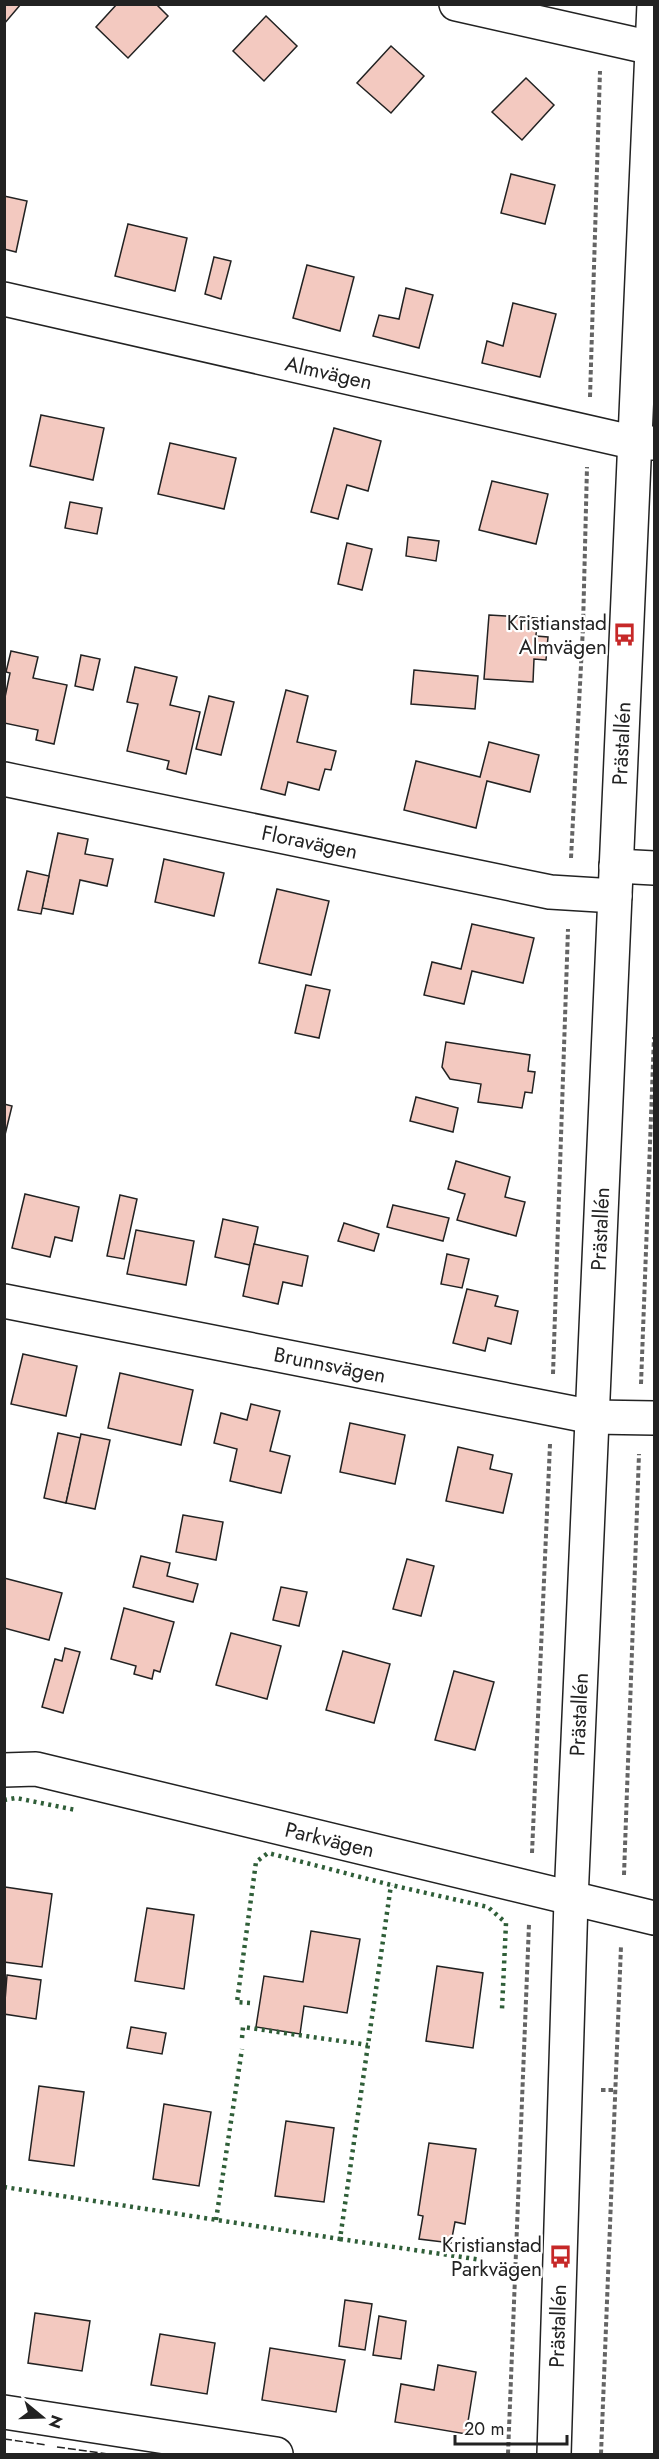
<svg xmlns="http://www.w3.org/2000/svg" width="659" height="2459" font-family="Jost,sans-serif">
  <style>
    .building { fill: #f3c9c0; stroke: #222; stroke-width: 1.5 }
    .lines { fill: none; stroke-linecap: round; stroke-linejoin: round }
    .minor-casing { stroke: #222; stroke-width: 36 }
    .tertiary-casing { stroke: #222; stroke-width: 36 }
    .path { stroke: #646464; stroke-width: 4; stroke-dasharray: 4.5 3; stroke-linecap: butt }
    .minor { stroke: #fff; stroke-width: 33 }
    .tertiary { stroke: #fff; stroke-width: 33 }
    .hedge { stroke: #2f5e38; stroke-width: 4.5; stroke-dasharray: 3 4.5; stroke-linecap: butt }
    .fence { stroke: #222; stroke-width: 1.5; stroke-dasharray: 8 3; stroke-linecap: butt }
    .labels { text-anchor: middle; dominant-baseline: central; stroke-width: 4.5; stroke-linejoin: round; paint-order: stroke }
    .street-label { font-size: 21px; fill: #222; stroke: #fff }
    .poi-label { font-size: 21px; fill: #222; stroke: #fff; text-anchor: end }
  </style>
  <rect width="100%" height="100%" fill="#fff"/>
  <g class="building">
    <path d="M4,4H21L4,24Z"/>
    <path d="M117,4H156L168,16L128,58L96,27Z"/>
    <path d="M266,16L297,46L264,81L233,51Z"/>
    <path d="M391,46L424,76L391,113L357,83Z"/>
    <path d="M526,78L554,105L522,140L492,112Z"/>
    <path d="M511,174L555,185L545,224L501,213Z"/>
    <path d="M4,196L27,201L16,252L4,249Z"/>
    <path d="M128,224L187,238L175,291L115,276Z"/>
    <path d="M214,257L231,261L221,299L205,294Z"/>
    <path d="M307,265L354,277L340,331L293,318Z"/>
    <path d="M406,288L433,295L419,348L373,336L379,315L399,319Z"/>
    <path d="M513,303L556,314L540,377L482,363L487,341L503,346Z"/>
    <path d="M41,415L104,428L93,480L30,466Z"/>
    <path d="M334,428L381,441L368,491L347,485L338,519L311,512Z"/>
    <path d="M170,443L236,458L224,509L158,494Z"/>
    <path d="M492,481L548,494L536,544L479,530Z"/>
    <path d="M70,502L102,508L97,534L65,528Z"/>
    <path d="M408,537L439,541L436,561L406,556Z"/>
    <path d="M347,543L372,549L362,590L338,584Z"/>
    <path d="M489,615L537,618L536,636L548,637L546,660L534,659L533,682L484,679Z"/>
    <path d="M11,651L38,657L33,678L67,685L54,744L36,740L38,730L4,723V702L10,673L6,672Z"/>
    <path d="M81,655L100,659L93,690L75,686Z"/>
    <path d="M135,667L177,677L170,705L200,712L186,774L167,769L169,761L127,751L138,704L127,702Z"/>
    <path d="M414,670L478,676L475,709L411,704Z"/>
    <path d="M286,690L308,696L297,742L336,751L331,770L325,769L319,790L288,782L285,795L261,789Z"/>
    <path d="M209,696L234,702L221,755L196,749Z"/>
    <path d="M489,742L539,755L530,792L487,781L476,828L404,810L416,761L480,777Z"/>
    <path d="M58,833L88,839L85,854L113,859L107,886L80,880L73,914L42,908Z"/>
    <path d="M164,859L224,873L214,916L155,902Z"/>
    <path d="M27,871L49,876L41,914L18,910Z"/>
    <path d="M277,889L329,901L311,975L259,963Z"/>
    <path d="M472,924L534,938L523,983L472,971L464,1004L424,995L432,962L461,969Z"/>
    <path d="M306,985L330,990L319,1038L295,1033Z"/>
    <path d="M446,1042L530,1055L528,1071L535,1072L532,1093L525,1092L522,1108L478,1102L481,1084L450,1079L442,1067Z"/>
    <path d="M416,1097L458,1108L453,1132L410,1121Z"/>
    <path d="M4,1104L12,1106L4,1139Z"/>
    <path d="M456,1161L510,1177L505,1197L525,1202L516,1236L457,1220L465,1194L448,1189Z"/>
    <path d="M25,1194L79,1207L72,1241L55,1237L50,1257L12,1248Z"/>
    <path d="M120,1195L137,1199L124,1259L107,1256Z"/>
    <path d="M393,1205L449,1218L443,1241L387,1227Z"/>
    <path d="M223,1219L258,1227L250,1265L215,1257Z"/>
    <path d="M344,1223L379,1234L374,1251L338,1241Z"/>
    <path d="M136,1230L194,1241L186,1285L127,1274Z"/>
    <path d="M254,1244L308,1256L302,1286L283,1282L278,1304L243,1296Z"/>
    <path d="M447,1254L469,1259L462,1288L441,1284Z"/>
    <path d="M467,1289L498,1296L495,1306L518,1311L511,1344L488,1338L485,1351L453,1343Z"/>
    <path d="M23,1354L77,1366L66,1416L11,1404Z"/>
    <path d="M120,1373L193,1390L181,1445L108,1428Z"/>
    <path d="M251,1404L280,1411L270,1451L290,1456L281,1493L230,1481L237,1449L214,1443L221,1413L247,1420Z"/>
    <path d="M350,1423L405,1435L395,1484L340,1472Z"/>
    <path d="M58,1433L81,1438L66,1503L44,1498Z"/>
    <path d="M81,1434L110,1440L95,1509L66,1503Z"/>
    <path d="M458,1447L493,1455L490,1469L512,1474L503,1513L446,1501Z"/>
    <path d="M183,1515L223,1522L216,1560L176,1552Z"/>
    <path d="M141,1556L170,1563L167,1576L198,1584L193,1602L133,1587Z"/>
    <path d="M407,1559L434,1566L421,1616L393,1609Z"/>
    <path d="M4,1578L62,1593L49,1640L4,1628Z"/>
    <path d="M281,1587L307,1592L299,1626L273,1620Z"/>
    <path d="M124,1608L174,1622L160,1672L154,1670L152,1679L134,1674L136,1666L111,1659Z"/>
    <path d="M231,1633L281,1646L267,1699L216,1685Z"/>
    <path d="M65,1648L80,1652L63,1713L42,1707L55,1659L62,1661Z"/>
    <path d="M343,1651L390,1664L374,1723L326,1710Z"/>
    <path d="M454,1671L494,1682L475,1750L435,1740Z"/>
    <path d="M5,1887L52,1894L42,1967L4,1962Z"/>
    <path d="M147,1908L194,1915L184,1989L135,1981Z"/>
    <path d="M311,1931L360,1939L347,2013L304,2006L300,2034L256,2027L264,1976L303,1982Z"/>
    <path d="M437,1966L483,1973L473,2048L426,2041Z"/>
    <path d="M7,1975L41,1980L36,2019L4,2014Z"/>
    <path d="M131,2027L166,2033L162,2054L127,2048Z"/>
    <path d="M39,2086L84,2092L74,2166L29,2160Z"/>
    <path d="M164,2104L211,2112L199,2186L153,2179Z"/>
    <path d="M286,2121L334,2128L324,2202L275,2196Z"/>
    <path d="M429,2143L476,2149L465,2224L455,2222L451,2243L419,2239L423,2216L418,2215Z"/>
    <path d="M345,2300L372,2304L365,2350L339,2346Z"/>
    <path d="M35,2313L90,2321L82,2371L28,2363Z"/>
    <path d="M379,2316L406,2321L401,2359L373,2355Z"/>
    <path d="M160,2334L215,2343L207,2394L151,2385Z"/>
    <path d="M270,2348L345,2360L336,2412L262,2400Z"/>
    <path d="M438,2365L476,2372L466,2434L395,2422L401,2384L434,2390Z"/>
  </g>
  <g class="lines">
    <defs>
      <g id="minor">
        <path d="M456,4L652,48"/>
        <path id="s1" d="M4,299L636,443H654"/>
        <path id="s2" d="M4,779L550,892L615,896"/>
        <path d="M616,866L654,868"/>
        <path id="s3" d="M4,1301L593,1417L654,1418"/>
        <path id="s4" d="M4,1770L36,1769L654,1918"/>
        <path d="M4,2412L276,2454"/>
      </g>
      <g id="tertiary">
        <path id="s5" d="M554,2454L571,1900L654,4"/>
      </g>
    </defs>
    <use href="#minor" class="minor-casing"/>
    <use href="#tertiary" class="tertiary-casing"/>
    <g class="path">
      <path d="M590,397L600,71"/>
      <path d="M571,858L583,627L587,467"/>
      <path d="M553,1374L568,929"/>
      <path d="M641,1384L654,1037"/>
      <path d="M532,1853L550,1444"/>
      <path d="M624,1875L639,1454"/>
      <path d="M601,2090H616"/>
      <path d="M508,2454L529,1924"/>
      <path d="M601,2454L621,1946"/>
    </g>
    <use href="#minor" class="minor"/>
    <use href="#tertiary" class="tertiary"/>
    <g class="hedge">
      <path d="M4,1800L16,1798L76,1810"/>
      <path d="M250,2003L237,2002L256,1862L268,1853L391,1885L488,1907L506,1923L502,2009"/>
      <path d="M242,2038L243,2027L368,2045"/>
      <path d="M4,2187L340,2239L391,1885"/>
      <path d="M216,2220L242,2049"/>
      <path d="M340,2239L482,2260"/>
    </g>
    <g class="fence">
      <path d="M4,2439L47,2445"/>
      <path d="M57,2447L108,2454"/>
    </g>
  </g>
  <defs>
    <symbol id="bus-bare" viewBox="-9 -9 18 18"><path d="M-5-6H5V4H4V6H2V4H-2V6H-4V4H-5ZM-3.5-4V0h7V-4ZM-3.5 1.2v1.5H-2V1.2ZM2 1.2v1.5H3.5V1.2Z" fill="#c62828" stroke="#fff" stroke-width="2.5" paint-order="stroke"/></symbol>
  </defs>
  <g fill-rule="evenodd">
    <use href="#bus-bare" x="608" y="618" width="33" height="33"/>
    <use href="#bus-bare" x="544" y="2240" width="33" height="33"/>
  </g>
  <g class="labels">
    <g class="street-label">
      <text stroke="none"><textPath href="#s1" startOffset="333">Almvägen</textPath></text>
      <text stroke="none"><textPath href="#s5" startOffset="1712">Prästallén</textPath></text>
      <text stroke="none"><textPath href="#s2" startOffset="312">Floravägen</textPath></text>
      <text stroke="none"><textPath href="#s5" startOffset="1226">Prästallén</textPath></text>
      <text stroke="none"><textPath href="#s3" startOffset="332">Brunnsvägen</textPath></text>
      <text stroke="none"><textPath href="#s5" startOffset="740">Prästallén</textPath></text>
      <text stroke="none"><textPath href="#s4" startOffset="334">Parkvägen</textPath></text>
      <text stroke="none"><textPath href="#s5" startOffset="128">Prästallén</textPath></text>
    </g>
    <g class="poi-label">
      <text x="607" y="623">Kristianstad<tspan x="607" dy="24">Almvägen</tspan></text>
      <text x="542" y="2245">Kristianstad<tspan x="542" dy="24">Parkvägen</tspan></text>
    </g>
  </g>
  <rect width="659" height="2459" fill="none" stroke="#222222" stroke-width="12"/>
  <g transform="translate(42 2417) rotate(109)" stroke="#ffffff" stroke-width="4.5" paint-order="stroke">
  <path d="M0-4.5L10 22L0 15L-10 22Z" fill="#222222"/>
  <text y="-9" font-size="16" font-weight="bold" text-anchor="middle" fill="#222222">N</text>
  </g>
  <path d="M455 2435v9h112v-9" fill="none" stroke="#222222" stroke-width="3"/>
  <text x="464" y="2435" font-size="18" fill="#222222" stroke="#ffffff" stroke-width="4.5" paint-order="stroke">20 m</text>
</svg>
